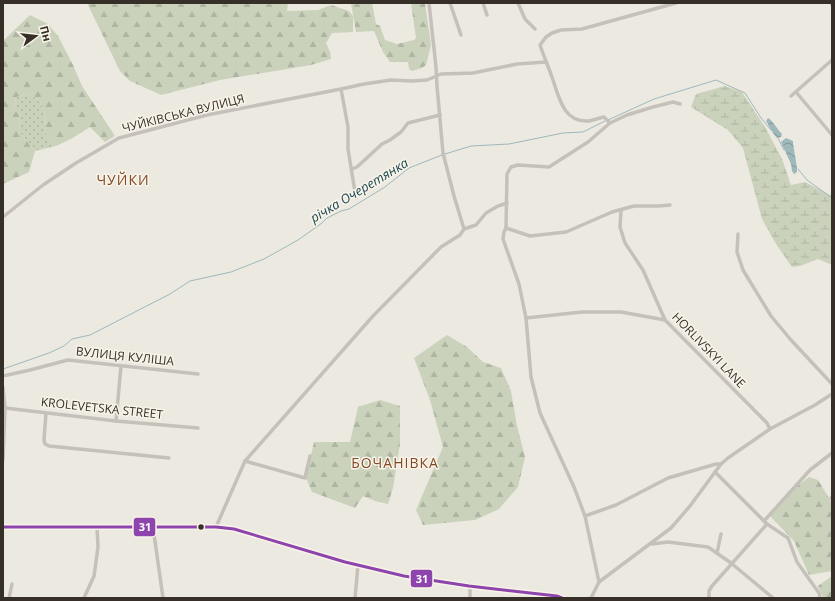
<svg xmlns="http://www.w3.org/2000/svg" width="835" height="601" font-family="'Open Sans',sans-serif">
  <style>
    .grass { fill: url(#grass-dots) }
    .forest { fill: url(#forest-firs) }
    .wetland { fill: url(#wetland-marsh) }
    .water { fill: url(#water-waves) }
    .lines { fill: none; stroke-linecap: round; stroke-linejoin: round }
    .stream { stroke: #9eb8bc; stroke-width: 1 }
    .minor { stroke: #c5c1ba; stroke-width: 3.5 }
    .major { stroke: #b4afa9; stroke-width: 4.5 }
    .bus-1-casing { stroke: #f9f4e9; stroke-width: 6 }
    .bus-1 { stroke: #8e44ad; stroke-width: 3 }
    .bus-dot { fill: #362f28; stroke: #f9f4e9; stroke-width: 1.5 }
    .labels { text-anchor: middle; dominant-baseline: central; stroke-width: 3; stroke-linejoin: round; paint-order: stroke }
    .street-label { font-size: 12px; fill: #362f28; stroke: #f9f4e9 }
    .water-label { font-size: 13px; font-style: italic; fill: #204a55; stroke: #f9f4e9 }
    .quarter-label { font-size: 14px; letter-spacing: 1px; fill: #814925; stroke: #f9f4e9 }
    .line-badge { stroke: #f9f4e9; stroke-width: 1.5 }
    .badge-label { font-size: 11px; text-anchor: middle; font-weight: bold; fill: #fff }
  </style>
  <defs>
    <pattern id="grass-dots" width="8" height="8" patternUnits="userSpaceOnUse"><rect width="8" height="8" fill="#cad2bc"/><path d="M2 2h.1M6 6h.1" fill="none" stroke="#aeb5a2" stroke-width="1.8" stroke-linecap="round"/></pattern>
    <pattern id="forest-firs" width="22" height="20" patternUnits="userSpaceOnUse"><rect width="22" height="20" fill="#cad2bc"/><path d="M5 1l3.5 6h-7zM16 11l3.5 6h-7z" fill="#aeb5a2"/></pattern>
    <pattern id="wetland-marsh" width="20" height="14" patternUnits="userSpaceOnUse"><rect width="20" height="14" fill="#cad2bc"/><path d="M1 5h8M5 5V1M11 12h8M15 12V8" fill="none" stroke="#aeb5a2"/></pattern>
    <pattern id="water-waves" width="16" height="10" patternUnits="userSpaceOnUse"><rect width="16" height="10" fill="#9eb8bc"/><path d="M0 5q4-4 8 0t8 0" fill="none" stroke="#829699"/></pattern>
  </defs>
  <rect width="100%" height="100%" fill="#ece9e1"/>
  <path class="grass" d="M29,94C48,104 45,115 46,135L56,146L35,151L20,132L19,114L14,108L16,97Z"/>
  <g class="forest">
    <path d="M87,3H288L287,11L318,10L331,5L349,11L353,16V32L332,33L326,43L330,52L331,59L311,65L220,80L161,95L130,81L120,71Z"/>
    <path d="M351,3H372L376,24L380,26L385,40L397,44L414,40L416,38L411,3H425L431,45L426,65L422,68L412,71L409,69L408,62H390L383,52L374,31L356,32Z"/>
    <path d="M30,15L48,24L58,36L73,65L82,86L115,136L105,142L90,127L71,139L56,146L46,135C45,115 48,104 29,94L16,97L14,108L19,114L20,132L35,151L29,172L3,184V41Z"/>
    <path d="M447,335L467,347L483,362L501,368L511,391L517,426L525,457L518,487L499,509L475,520L423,525L416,510L443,447L430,400L414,358Z"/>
    <path d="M380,400L400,406V444L393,488L388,504L375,501L363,496L355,508L312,492L306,478L314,442H350L358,407Z"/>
    <path d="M809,477L818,480L832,503V571L809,575L794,541L770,516L788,493Z"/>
    <path d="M832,576V598H823L818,586Z"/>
  </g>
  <path class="wetland" d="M725,86L742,92L765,127L782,159L791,185L805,182L832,196V265L818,259L800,266L792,267L776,244L762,219L743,148L728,130L691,107L696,94Z"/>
  <g class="water">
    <path d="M768,118C773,121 777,129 782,134L781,137L777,138C772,133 770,127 766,121Z"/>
    <path d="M786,138L793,141C793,147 798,168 797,172L794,174L792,171L791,164L781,142Z"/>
  </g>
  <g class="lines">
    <g class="stream">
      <path d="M608,120L654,99L716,80L745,93L761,118L771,130"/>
      <path d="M778,138L784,150"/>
      <path d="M445,154L471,146L509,144L563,133L583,132L605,121"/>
      <path d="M798,169L807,180L832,198"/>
      <path d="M3,369L49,353L64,346L72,339L90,335L170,294L190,281L231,272L264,259L298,240L322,223L327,218L341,211L349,209L385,187L409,168L442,155"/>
    </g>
    <g class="minor">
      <path d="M429,3L436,67L437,86L443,153L454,196L464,229"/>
      <path d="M450,3L461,35"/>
      <path d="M483,3L487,15"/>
      <path d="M518,3L525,19L535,29"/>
      <path d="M831,3L832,5"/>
      <path d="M341,89L348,127V149L356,198"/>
      <path d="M796,92L832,135"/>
      <path d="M791,96L832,60"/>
      <path d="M610,123L604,117C599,118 594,120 589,121C564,123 559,98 553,80C549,68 544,57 540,45L546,37L552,33L561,30L582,29L676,3"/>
      <path d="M352,169L357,167L382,144L390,140L401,132L408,123L440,115"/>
      <path d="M621,211L620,227L625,243L643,270L665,320L767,423L770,429"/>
      <path d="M3,217L43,185L76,163L119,138L207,115L341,89L364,84L391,80L412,81L427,80L441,74L473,73L517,64L546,62"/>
      <path d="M506,228L530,236L566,232L612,212L634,206H658L670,205"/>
      <path d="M738,234L737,252L743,270L771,316L791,340L832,384"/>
      <path d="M526,318L582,312H621L665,320"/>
      <path d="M3,376L30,370L68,360L198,374"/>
      <path d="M3,387L5,408L3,460"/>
      <path d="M5,408L116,421L198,428"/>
      <path d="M46,413L44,440L45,444L49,446L169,458"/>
      <path d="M116,421L121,366"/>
      <path d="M245,461L305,478L310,456"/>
      <path d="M715,472L767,524L788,538L797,562L819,593L820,598"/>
      <path d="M831,498L832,497"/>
      <path d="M585,516L616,505L668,478L716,464H721"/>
      <path d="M764,521L810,470L832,453"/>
      <path d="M153,527L163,598"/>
      <path d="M216,527L245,461L373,316L441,247L460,235L464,229L476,225L486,213L498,206L507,203"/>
      <path d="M652,544L668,542L708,547L731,563L773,598"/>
      <path d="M717,553L721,534"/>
      <path d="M599,582L585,516L574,487L540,413L531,377L526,318L519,284L503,239L504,232L506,228L507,174L511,167L518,165L549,167L588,142L610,123L627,115L653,107L673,102L680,104"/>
      <path d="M470,586V598"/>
      <path d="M9,598L12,584"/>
      <path d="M84,598L94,576L98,547L97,527"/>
      <path d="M355,598L358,565"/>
      <path d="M591,598L599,582L671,528L690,506L721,464L728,458L770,429L815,405L832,394"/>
      <path d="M709,598V591L712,586L767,524"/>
    </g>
    <path class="major" d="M3,527H216L234,529C283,543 332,560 382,571C440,584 498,589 557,596L562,598"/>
    <defs>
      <path id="bus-1" d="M3,527H216L234,529L345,562L404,576L469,586L557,596L562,598"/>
    </defs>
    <use href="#bus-1" class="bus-1-casing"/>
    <use href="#bus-1" class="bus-1"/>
  </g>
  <circle class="bus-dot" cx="201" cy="527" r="3.5"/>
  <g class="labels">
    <g class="street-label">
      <text transform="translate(183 113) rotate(-14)">ЧУЙКІВСЬКА ВУЛИЦЯ</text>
      <text transform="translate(709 350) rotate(46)">HORLIVSKYI LANE</text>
      <text transform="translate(125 356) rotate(6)">ВУЛИЦЯ КУЛІША</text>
      <text transform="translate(102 408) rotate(6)">KROLEVETSKA STREET</text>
    </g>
    <g class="water-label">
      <text transform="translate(359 190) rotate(-31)">річка Очеретянка</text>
    </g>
    <g class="quarter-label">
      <text x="123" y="179">ЧУЙКИ</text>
      <text x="395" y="462">БОЧАНІВКА</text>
    </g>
  </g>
  <g class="line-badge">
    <rect x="133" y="517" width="23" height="20" rx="4" fill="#8e44ad"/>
    <rect x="410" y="569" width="23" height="19" rx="4" fill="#8e44ad"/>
  </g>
  <g class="badge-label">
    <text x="145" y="531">31</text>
    <text x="422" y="583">31</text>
  </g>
  <rect width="835" height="601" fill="none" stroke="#362f28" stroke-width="8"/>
  <g transform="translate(36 36) rotate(75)" stroke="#f9f4e9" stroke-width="3" paint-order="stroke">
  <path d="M0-3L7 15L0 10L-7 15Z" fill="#362f28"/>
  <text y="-6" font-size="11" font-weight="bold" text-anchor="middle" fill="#362f28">Пн</text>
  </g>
</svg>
